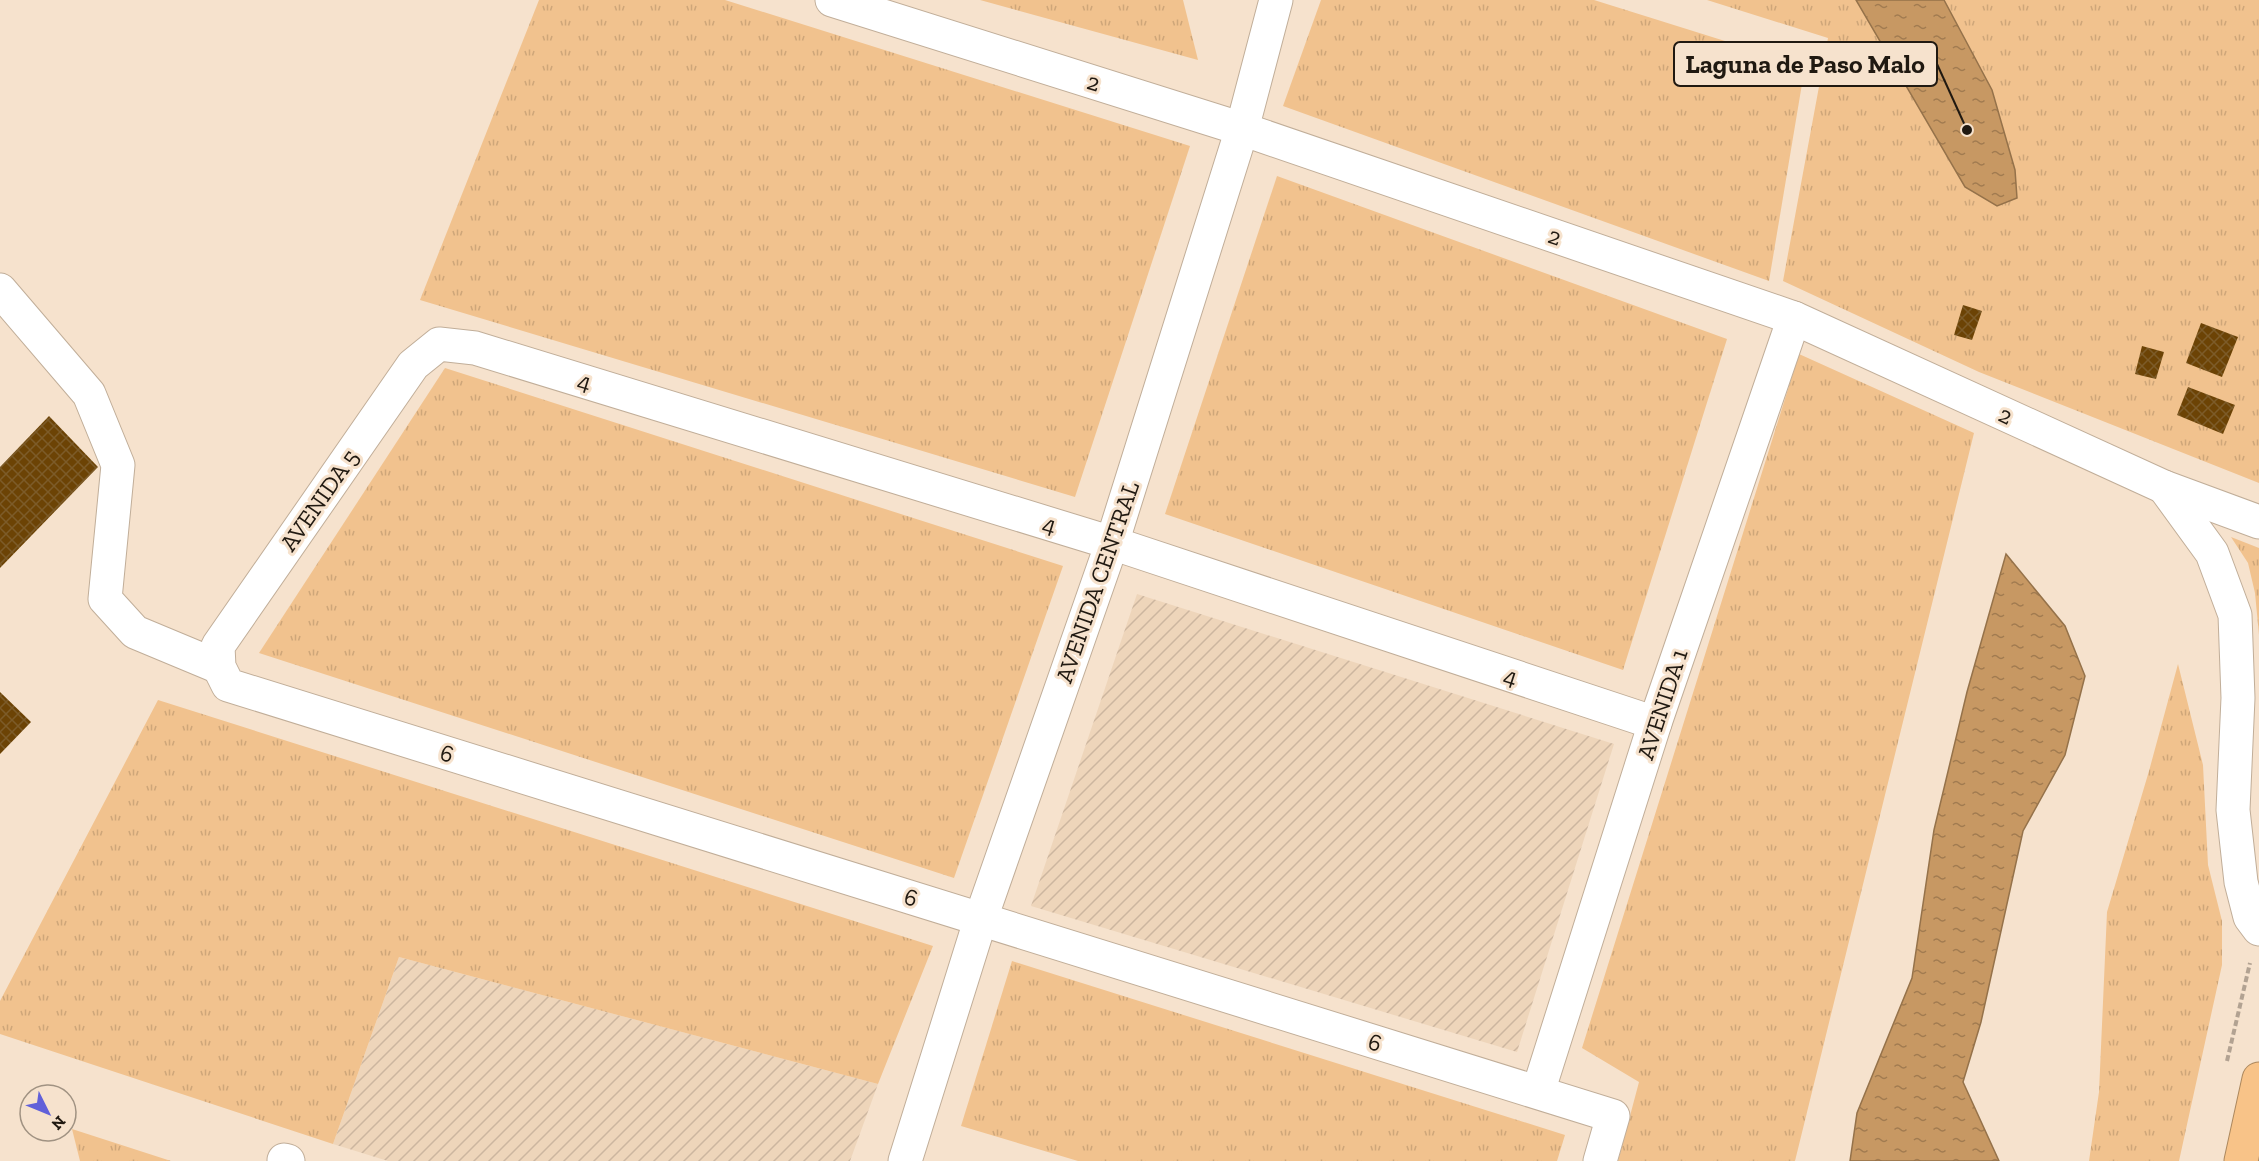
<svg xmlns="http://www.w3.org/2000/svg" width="2259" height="1161" font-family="'Zilla Slab',serif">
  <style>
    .industrial { fill: url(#industrial-furrows) }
    .grass { fill: url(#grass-tufts) }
    .water { fill: url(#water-ripples); stroke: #95724a; stroke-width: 1.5 }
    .building { fill: url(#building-cross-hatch) }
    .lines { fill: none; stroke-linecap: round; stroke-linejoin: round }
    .minor-casing { stroke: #c1ae99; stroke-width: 35 }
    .highway-casing { stroke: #ac885e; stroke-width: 35 }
    .path { stroke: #b2a292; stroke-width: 4; stroke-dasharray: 6 3; stroke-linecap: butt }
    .minor { stroke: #fff; stroke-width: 33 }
    .highway { stroke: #f8c388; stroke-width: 33 }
    .labels { text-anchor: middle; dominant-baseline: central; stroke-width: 6; stroke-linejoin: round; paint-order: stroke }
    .street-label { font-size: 24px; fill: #201911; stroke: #f6e2cd }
    .leader { fill: none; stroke: #201911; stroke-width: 2 }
    .callout-dot { fill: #201911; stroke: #f6e2cd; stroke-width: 2 }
    .callout { fill: #f6e2cd; stroke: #201911; stroke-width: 2 }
    .callout-label { font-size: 26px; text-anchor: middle; font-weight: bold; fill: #201911 }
  </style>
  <defs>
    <pattern id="industrial-furrows" width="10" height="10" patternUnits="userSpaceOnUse" patternTransform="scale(1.5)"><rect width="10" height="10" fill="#eed5ba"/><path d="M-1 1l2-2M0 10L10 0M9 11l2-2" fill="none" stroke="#ccb69f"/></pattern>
    <pattern id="grass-tufts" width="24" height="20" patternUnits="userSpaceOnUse" patternTransform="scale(1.5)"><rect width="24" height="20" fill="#f1c28e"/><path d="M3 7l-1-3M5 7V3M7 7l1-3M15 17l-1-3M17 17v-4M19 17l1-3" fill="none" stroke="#cea679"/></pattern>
    <pattern id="water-ripples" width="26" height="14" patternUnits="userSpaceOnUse" patternTransform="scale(1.5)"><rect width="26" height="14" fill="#c79863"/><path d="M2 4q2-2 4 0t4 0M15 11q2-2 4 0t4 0" fill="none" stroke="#a17b50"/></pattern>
    <pattern id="building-cross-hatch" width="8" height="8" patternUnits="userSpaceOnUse" patternTransform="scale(1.5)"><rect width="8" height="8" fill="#6c4305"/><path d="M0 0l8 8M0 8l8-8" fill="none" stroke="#7c5b29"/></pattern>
  </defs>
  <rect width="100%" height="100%" fill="#f6e2cd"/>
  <g class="industrial">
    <path d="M1137,594L1614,744L1517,1052L1031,906Z"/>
    <path d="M399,957L878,1084L850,1161H388L333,1144Z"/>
  </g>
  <g class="grass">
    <path d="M539,0H725L1190,146L1075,497L420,300Z"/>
    <path d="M980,0H1183L1198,60Z"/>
    <path d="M1321,0H1594L1805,66L1769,281L1283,106Z"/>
    <path d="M1707,0H1856L1965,187L1992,90L1944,0H2259V483L1979,372L1783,281L1828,38Z"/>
    <path d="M1277,176L1727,339L1623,670L1165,514Z"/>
    <path d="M1799,354L1974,433L1795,1161H1618L1639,1082L1582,1048Z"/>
    <path d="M445,368L1063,566L954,878L259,653Z"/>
    <path d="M2231,537L2259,548V635L2255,593L2248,563Z"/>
    <path d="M2178,664L2203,765L2208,865L2222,921V965L2179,1161H2089L2099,1092L2107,912L2149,771Z"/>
    <path d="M158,700L933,946L878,1084L399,957L333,1144L0,1034V1001Z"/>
    <path d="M1012,961L1565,1135L1557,1161H1078L961,1126Z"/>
    <path d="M72,1129L171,1161H80Z"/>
  </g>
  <g class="water">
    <path d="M1856,0H1944L1992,90L2015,170L2017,198L1997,206L1965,187Z"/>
    <path d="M2006,554L2065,626L2085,676L2065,755L2023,831L1981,1022L1963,1082L1999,1161H1850L1857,1113L1912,978L1934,830L1967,692Z"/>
  </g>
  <g class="building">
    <path d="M1963,305L1982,311L1972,340L1954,335Z"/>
    <path d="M2201,323L2238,337L2222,377L2186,363Z"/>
    <path d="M2142,346L2164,352L2156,379L2135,374Z"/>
    <path d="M2188,387L2235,405L2223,434L2177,415Z"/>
    <path d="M49,416L98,467L0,568V467Z"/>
    <path d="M0,692L31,722L0,754Z"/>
  </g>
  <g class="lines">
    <defs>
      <g id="minor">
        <path d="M832,0L1242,129L1794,318L2164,487L2259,522"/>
        <path d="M0,290L89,394L118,465L105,599L135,632L219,667"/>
        <path d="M2164,487L2212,553L2235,615L2238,698L2233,810L2241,882L2250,917L2259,929"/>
        <path d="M1538,1092L1655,723L1794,318"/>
        <path d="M284,1160L288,1161"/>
        <path d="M905,1161L981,918L1112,543L1242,129L1276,0"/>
        <path d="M1600,1161L1613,1116L228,685L219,667L218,646L413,365L439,344L475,348L1112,543L1655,723"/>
      </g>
      <path id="highway" d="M2241,1161L2259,1079"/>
    </defs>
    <use href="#minor" class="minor-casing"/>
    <use href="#highway" class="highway-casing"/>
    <path class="path" d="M2227,1061L2250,963"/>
    <use href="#minor" class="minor"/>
    <use href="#highway" class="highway"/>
  </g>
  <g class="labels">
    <g class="street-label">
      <text transform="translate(1094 82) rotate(17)">2</text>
      <text transform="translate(1555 236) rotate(19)">2</text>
      <text transform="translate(585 381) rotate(17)">4</text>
      <text transform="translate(2006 415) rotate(25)">2</text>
      <text transform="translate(319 500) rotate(-55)">AVENIDA 5</text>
      <text transform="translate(1050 524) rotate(17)">4</text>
      <text transform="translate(1097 582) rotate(-71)">AVENIDA CENTRAL</text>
      <text transform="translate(1511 676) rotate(18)">4</text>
      <text transform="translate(1662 704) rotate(-72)">AVENIDA 1</text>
      <text transform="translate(447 753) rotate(17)">6</text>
      <text transform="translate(911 897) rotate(17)">6</text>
      <text transform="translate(1375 1042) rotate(17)">6</text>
    </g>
  </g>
  <path class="leader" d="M1967 130L1937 64"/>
  <circle class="callout-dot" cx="1967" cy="130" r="6"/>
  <rect class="callout" x="1674" y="42" width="263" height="44" rx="6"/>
  <g class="callout-label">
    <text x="1805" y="73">Laguna de Paso Malo</text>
  </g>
  <g transform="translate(48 1113) rotate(133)"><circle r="28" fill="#f6e2cd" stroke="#a09282" stroke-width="1.5"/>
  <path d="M0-4.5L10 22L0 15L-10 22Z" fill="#6160d9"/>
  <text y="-9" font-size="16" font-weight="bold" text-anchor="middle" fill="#201911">N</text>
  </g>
</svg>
